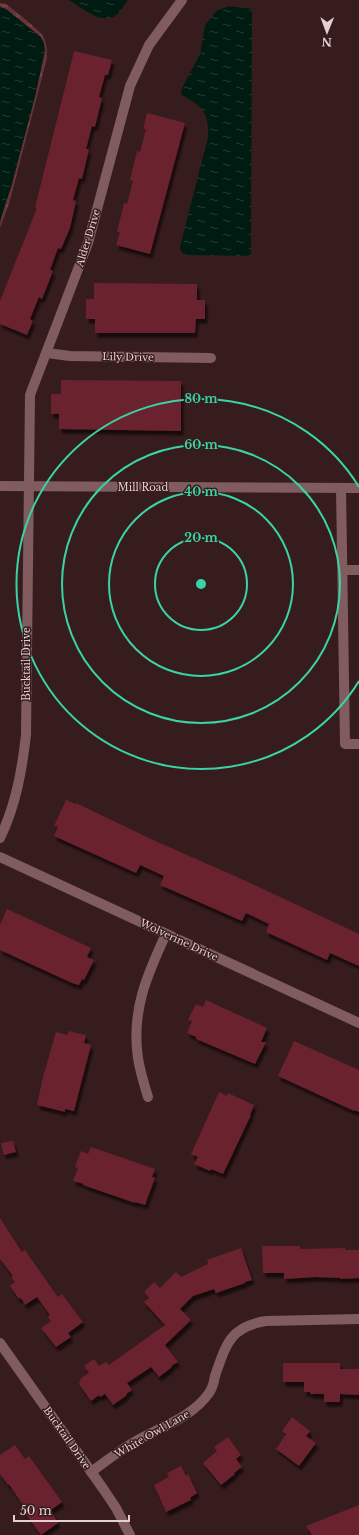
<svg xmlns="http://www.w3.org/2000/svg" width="359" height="1535" font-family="'Libre Baskerville',serif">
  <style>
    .grass { fill: url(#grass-tufts) }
    .water { fill: url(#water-ripples) }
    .building { fill: #6b212d; filter: url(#shadow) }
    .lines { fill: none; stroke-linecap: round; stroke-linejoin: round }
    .minor { stroke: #805c5e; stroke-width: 10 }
    .ring { fill: none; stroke: #38d4a6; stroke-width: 2 }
    .labels { text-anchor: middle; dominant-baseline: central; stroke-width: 3; stroke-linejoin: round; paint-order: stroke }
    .street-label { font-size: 10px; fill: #e3d0d1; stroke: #371c1e }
    .centre { fill: #38d4a6; stroke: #371c1e; stroke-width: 2 }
    .ring-label { font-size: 12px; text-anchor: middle; font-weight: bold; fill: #38d4a6; stroke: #371c1e; stroke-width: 3; stroke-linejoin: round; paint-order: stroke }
  </style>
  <defs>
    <pattern id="grass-tufts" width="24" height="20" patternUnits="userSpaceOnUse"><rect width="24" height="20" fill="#673238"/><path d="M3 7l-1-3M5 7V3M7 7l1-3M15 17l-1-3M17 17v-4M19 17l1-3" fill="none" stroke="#7d4f54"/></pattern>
    <pattern id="water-ripples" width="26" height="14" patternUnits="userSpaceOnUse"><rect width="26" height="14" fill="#001c12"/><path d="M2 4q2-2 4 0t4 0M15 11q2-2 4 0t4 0" fill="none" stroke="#253c33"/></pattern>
    <filter id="shadow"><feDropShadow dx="2.5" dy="4.5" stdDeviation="1" flood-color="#0009"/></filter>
  </defs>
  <rect width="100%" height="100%" fill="#371c1e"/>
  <path class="grass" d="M0,3L6,4C16,12 35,26 43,36C47,43 47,50 47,58L9,204L0,228C0,212 9,196 13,181C24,138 35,95 45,51L1,7H0Z"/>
  <g class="water">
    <path d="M69,0H128C124,5 119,15 113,17C98,23 81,7 69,0Z"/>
    <path d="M229,6L252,9L251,252L250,255L245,256L187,255L181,252L180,247L208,137C209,112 203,107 182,95L181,92L182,88L200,54L205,25L216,11Z"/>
    <path d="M0,7L6,9L41,37L44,43L45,51L35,97L11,187L0,221Z"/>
  </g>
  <g class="building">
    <path d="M74,51L112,60L108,75H105L99,97L102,98L95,127L92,126L86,149H89L82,179L79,178L73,200L76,201L70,228L61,249L58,248L50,270L53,271L42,299L39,297L30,319L33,321L27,335L0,324V301L37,208L35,207Z"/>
    <path d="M147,113L185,123L150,254L116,245L120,232H117L124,203L127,204L133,181L130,180L137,151L140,152L146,129H143Z"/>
    <path d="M94,283L197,284V300H205V319H196L195,333H95V319H86V299H94Z"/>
    <path d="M61,380L181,381V431L59,429V414H51V394H61Z"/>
    <path d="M66,800L76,804V803L151,839L246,881L359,934V966L330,953L327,960L266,932L269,924L246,913L242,921L160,885L164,876L140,865L136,873L54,836L58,827L54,826Z"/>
    <path d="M7,909L91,948L87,957L94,960L84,980L82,979L79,985L72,983L0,950V925Z"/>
    <path d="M206,1000L267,1028L261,1042H266L255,1064L196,1039V1037L187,1033L192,1021L188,1020L196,1004L203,1007Z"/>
    <path d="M68,1031L86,1035L84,1043L91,1045L74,1111L65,1109V1112L37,1105L43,1077L56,1032L68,1035Z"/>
    <path d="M294,1041L359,1070V1112L354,1110V1111L278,1076Z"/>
    <path d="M219,1092L227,1096L228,1093L254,1105L250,1115H251L223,1174L211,1169L210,1171L194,1164L198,1157L191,1154Z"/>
    <path d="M13,1141L16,1152L4,1155L1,1143Z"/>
    <path d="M91,1147L155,1169L152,1177L155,1178L145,1205L135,1202V1203L83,1185L84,1184L73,1181L78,1168L75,1167L81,1151L88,1154Z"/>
    <path d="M0,1218L22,1252L25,1250L58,1297L62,1294L83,1322L68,1333L71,1337L56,1347L41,1328L51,1321L48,1317L50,1315L37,1297L25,1305L21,1298L19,1299L10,1286L15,1282L11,1277L13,1276L0,1259Z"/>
    <path d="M262,1246H300V1249L345,1248V1250H359V1278L340,1279V1278L316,1277L284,1279V1273H263Z"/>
    <path d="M241,1248L252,1280L245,1282V1283L216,1293L214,1289L193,1296L180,1309L191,1320L165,1345L178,1362L171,1366L172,1367L159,1377L151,1367L127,1383L132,1390L126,1394L127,1395L113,1405L105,1394L100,1397L99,1395L91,1401L79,1384L81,1378L89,1373L84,1366L94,1359L99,1366L106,1362L109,1365L165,1325L144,1302L149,1298L144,1292L154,1282L160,1288L176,1272L181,1277L208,1264L207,1260Z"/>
    <path d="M283,1363H340V1369H359V1395L340,1394V1402H324V1394H310V1392H304V1382H283Z"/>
    <path d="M292,1417L310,1431L306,1436L316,1443L299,1466L276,1449L286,1434L282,1431Z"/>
    <path d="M228,1437L241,1455L236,1459L242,1467L234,1473L235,1474L221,1485L203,1463L217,1451L214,1447Z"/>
    <path d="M15,1445L25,1459L29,1456L62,1502L51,1510L58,1523L41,1535L22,1509L24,1507L9,1484L8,1485L0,1474V1455Z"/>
    <path d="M181,1466L186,1476L188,1474L197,1493L190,1498L191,1500L166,1512L154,1485L169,1477L167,1473Z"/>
    <path d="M359,1505V1535H312L306,1526Z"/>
  </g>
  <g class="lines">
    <g class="minor">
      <path d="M47,353L70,356L211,358"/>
      <path d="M0,486L359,488"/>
      <path d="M341,488L345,744H359"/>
      <path d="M343,570H359"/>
      <path d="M0,838C16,805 22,770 26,735L30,395L88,243L130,86L149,45L182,0"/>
      <path d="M0,857L359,1023"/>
      <path d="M148,1097C144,1084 140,1071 138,1058C131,1011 147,975 166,934"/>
      <path d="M0,1343L104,1490L116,1508L130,1535"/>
      <path d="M91,1472C104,1463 117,1452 131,1444C157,1428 191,1419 209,1393C212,1389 214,1382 215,1376C226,1345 229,1327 266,1321L359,1319"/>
    </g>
  </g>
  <g class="ring">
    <circle cx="201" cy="584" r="46"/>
    <circle cx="201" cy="584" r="92"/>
    <circle cx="201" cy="584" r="139"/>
    <path d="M359 681A185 185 0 1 1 359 487"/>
  </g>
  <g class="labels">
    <g class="street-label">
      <text transform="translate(88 238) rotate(-73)">Alder Drive</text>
      <text transform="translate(128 357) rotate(1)">Lily Drive</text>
      <text x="143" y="487">Mill Road</text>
      <text transform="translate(26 664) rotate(-90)">Bucktail Drive</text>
      <text transform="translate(179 940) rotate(25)">Wolverine Drive</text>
      <text transform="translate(152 1434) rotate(-30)">White Owl Lane</text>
      <text transform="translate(67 1438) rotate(55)">Bucktail Drive</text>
    </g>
  </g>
  <circle cx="201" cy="584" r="6" class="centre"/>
  <g class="ring-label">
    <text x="201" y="403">80 m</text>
    <text x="201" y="449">60 m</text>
    <text x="201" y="496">40 m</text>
    <text x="201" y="542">20 m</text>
  </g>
  <g transform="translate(327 32) rotate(181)" stroke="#371c1e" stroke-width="3" paint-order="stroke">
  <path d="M0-3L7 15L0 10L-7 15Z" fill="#e3d0d1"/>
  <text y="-6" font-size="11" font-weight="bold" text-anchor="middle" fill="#e3d0d1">N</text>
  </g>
  <path d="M14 1515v6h115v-6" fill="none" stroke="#e3d0d1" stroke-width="2"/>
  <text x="20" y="1515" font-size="12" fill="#e3d0d1" stroke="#371c1e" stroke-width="3" paint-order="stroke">50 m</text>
</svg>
